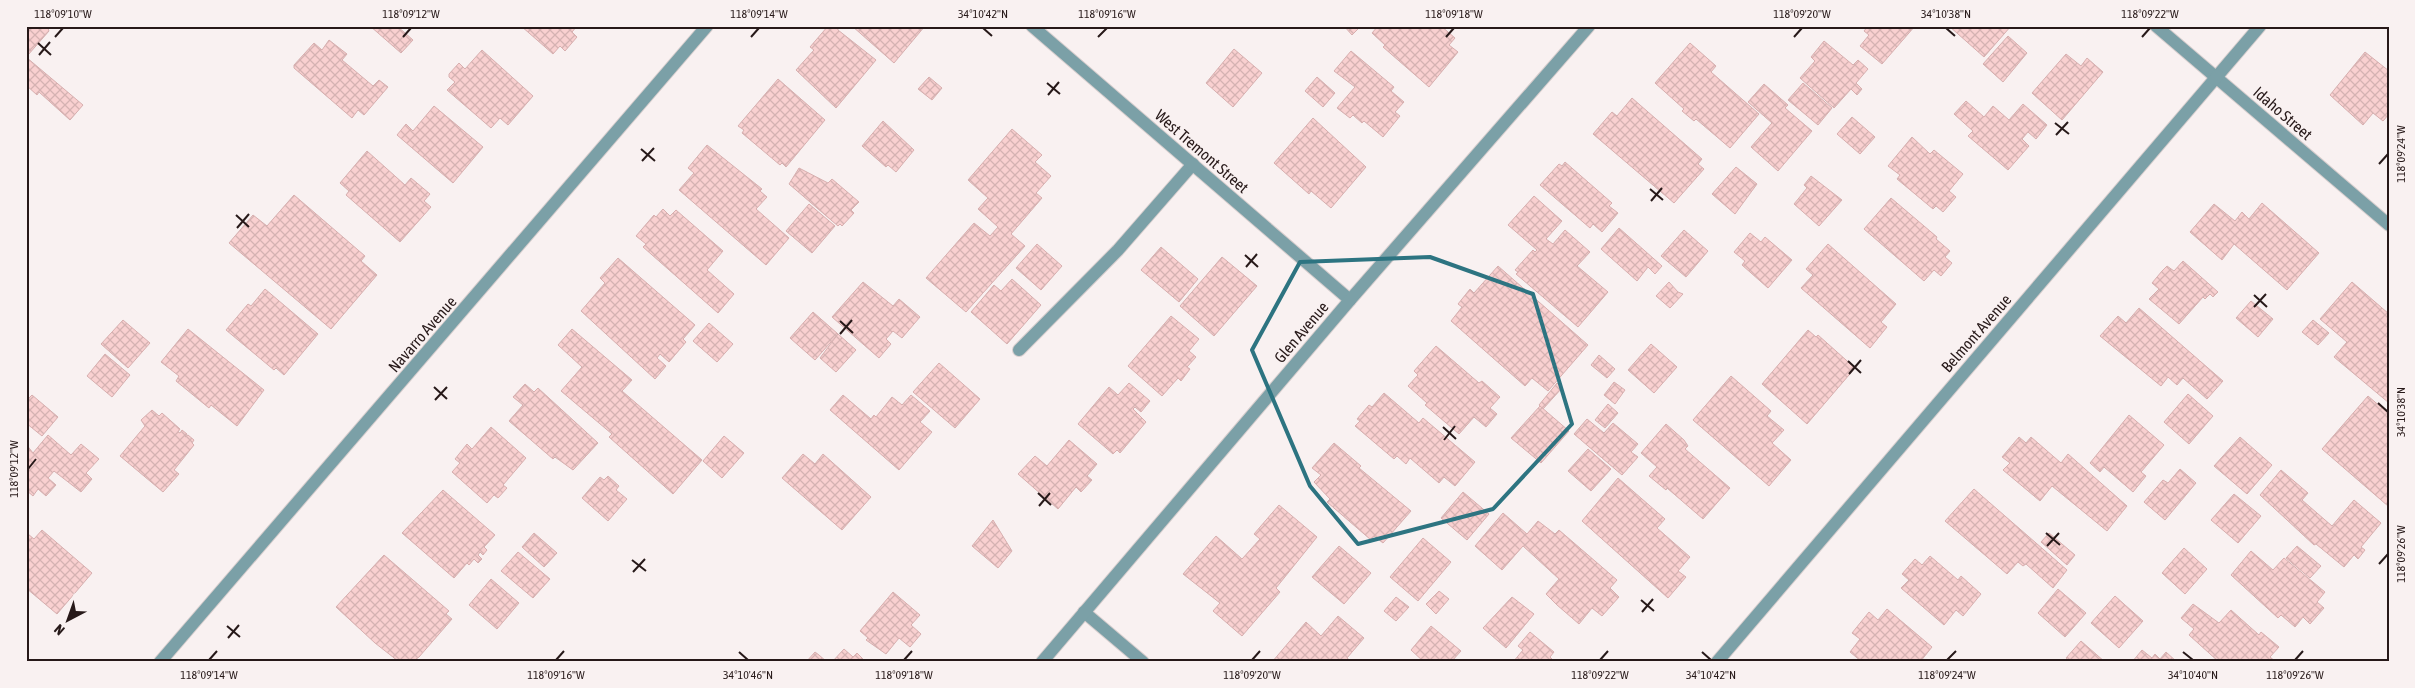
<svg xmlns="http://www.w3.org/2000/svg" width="2415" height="688" font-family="'Asap Condensed',sans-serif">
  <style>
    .building { fill: url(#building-cross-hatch); stroke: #d7afaf }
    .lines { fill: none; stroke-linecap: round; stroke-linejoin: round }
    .lane-casing { stroke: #d7cece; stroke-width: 14 }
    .street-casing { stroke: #d7cece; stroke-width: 14 }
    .lane { stroke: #7ba0a7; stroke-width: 12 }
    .street { stroke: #7ba0a7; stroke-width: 12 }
    .marked { fill: none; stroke: #2d7481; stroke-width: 4; stroke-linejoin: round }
    .ticks { fill: none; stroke: #271919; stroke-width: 2 }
    .labels { text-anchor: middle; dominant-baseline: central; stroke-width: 4.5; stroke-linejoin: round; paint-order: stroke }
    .street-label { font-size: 16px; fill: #271919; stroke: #f9f1f1 }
    .neatline { fill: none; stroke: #271919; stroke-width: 2 }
    .ticks-label { font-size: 12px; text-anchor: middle; fill: #271919 }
  </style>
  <defs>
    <pattern id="building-cross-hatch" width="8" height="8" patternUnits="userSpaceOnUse" patternTransform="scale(1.25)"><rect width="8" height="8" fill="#f9d0d0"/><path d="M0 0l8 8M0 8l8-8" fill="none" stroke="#d5b2b2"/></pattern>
  </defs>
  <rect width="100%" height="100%" fill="#f9f1f1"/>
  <g class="building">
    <path d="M26,26H47L49,31L28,55L26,53Z"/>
    <path d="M370,26H397L413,40L401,53Z"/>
    <path d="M521,26H577L572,32L577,37L565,51L560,46L553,54Z"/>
    <path d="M828,26H837L838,30L876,60L836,108L796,70L814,50L810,47Z"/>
    <path d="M852,26H925L894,63Z"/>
    <path d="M1344,26H1361L1352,35Z"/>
    <path d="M1378,26H1441L1455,38L1449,45L1458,52L1429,87L1383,47L1385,45L1372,33Z"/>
    <path d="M1868,26H1915L1882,64L1860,46L1869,35L1864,31Z"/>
    <path d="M1949,26H2011L1984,57Z"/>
    <path d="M2008,36L2027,53L2003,82L1983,64Z"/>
    <path d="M329,40L347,54L342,60L373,86L379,80L388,87L364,115L358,110L352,118L294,68V65L314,43L322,50Z"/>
    <path d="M1824,41L1853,65L1858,60L1868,69L1856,83L1862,89L1857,95L1851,89L1834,108L1800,78L1815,61L1811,57Z"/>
    <path d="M1690,43L1716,66L1711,72L1759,114L1730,148L1696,119L1694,121L1682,111L1684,109L1655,83Z"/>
    <path d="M1234,49L1262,73L1233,107L1206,83Z"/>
    <path d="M482,50L533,96L508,125L500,118L491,128L447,90L455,82L449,77V74L459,63L465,69Z"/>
    <path d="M1351,51L1394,87L1391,91L1404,102L1395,112L1400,116L1383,137L1364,121L1362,123L1353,115L1350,118L1337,108L1355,87L1334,71Z"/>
    <path d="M2365,52L2389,71V114L2383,121L2373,113L2363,125L2330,95Z"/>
    <path d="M2066,54L2081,66L2087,58L2103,72L2062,120L2032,93Z"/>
    <path d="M26,57L83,105L70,120L39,92L37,95L26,85Z"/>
    <path d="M929,77L942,88L932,100L918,89Z"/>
    <path d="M1317,77L1335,93L1323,107L1305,91Z"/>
    <path d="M778,79L825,120L786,167L782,163L780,165L742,133L744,130L738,126Z"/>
    <path d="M1803,83L1832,108L1818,125L1788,100Z"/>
    <path d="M1764,84L1788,105L1785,108L1812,131L1778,171L1751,147L1772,123L1748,102Z"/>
    <path d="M1632,98L1702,159L1698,164L1704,169L1674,203L1593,134L1612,112L1617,116Z"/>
    <path d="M1966,101L1984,117L1993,106L2009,120L2023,104L2047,125L2036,139L2028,132L2022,139L2029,146L2008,170L1968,136L1973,131L1954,114Z"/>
    <path d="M434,106L483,147L453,183L397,135L406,124L413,131Z"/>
    <path d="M1852,117L1875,137L1860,154L1837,134Z"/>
    <path d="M1313,118L1366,167L1331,208L1311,191L1309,194L1274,163Z"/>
    <path d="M883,121L914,150L896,172L888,165L886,167L862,146Z"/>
    <path d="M1012,129L1042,155L1035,162L1051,176L1036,193L1042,198L1011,234L1025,246L966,312L926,278L974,223L990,236L998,227L978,209L988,198L968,180Z"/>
    <path d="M1912,137L1930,154L1934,150L1963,174L1949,191L1956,197L1943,212L1936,206L1933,209L1897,179L1900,175L1888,166Z"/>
    <path d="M707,145L762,189L760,191L767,197L756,209L789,238L766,265L679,190L694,173L688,168Z"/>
    <path d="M367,151L405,185L411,178L430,194L424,201L431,207L400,242L346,195L349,191L340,183Z"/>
    <path d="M1565,162L1612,203L1609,206L1618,213L1602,232L1593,224L1590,228L1540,185L1559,164L1562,166Z"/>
    <path d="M1736,167L1757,184L1735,214L1712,194Z"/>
    <path d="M799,168L828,183L832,179L859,202L851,210L854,213L842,226L840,224L838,226L789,184Z"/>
    <path d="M1811,176L1842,200L1819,226L1794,204L1807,188L1804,185Z"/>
    <path d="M294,195L365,256L361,261L377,275L331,329L229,243L253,215L267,226Z"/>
    <path d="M1534,196L1562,221L1546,239L1553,244L1565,230L1590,252L1577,266L1608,292L1578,327L1516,274L1518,272L1515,270L1533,250L1535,252L1537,250L1508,225Z"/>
    <path d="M1891,198L1937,237L1936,239L1950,251L1945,257L1952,263L1941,276L1934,270L1924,281L1864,229Z"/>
    <path d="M2262,203L2319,253L2287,290L2234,244L2222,260L2190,232L2214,204L2235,221L2242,212L2249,219Z"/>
    <path d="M809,204L835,226L812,253L786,231Z"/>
    <path d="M663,209L670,216L676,210L723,251L707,270L734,294L718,313L643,247L646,244L636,236L654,215L656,217Z"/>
    <path d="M1619,228L1662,266L1655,274L1648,267L1637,281L1601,249Z"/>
    <path d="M1684,230L1708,251L1686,277L1661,256Z"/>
    <path d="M1750,233L1761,242L1765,237L1792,260L1768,288L1742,265L1745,261L1734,252Z"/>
    <path d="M1037,244L1062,266L1041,290L1016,268Z"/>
    <path d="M1828,244L1896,304L1881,322L1887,327L1870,348L1801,288L1813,275L1806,269Z"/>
    <path d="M1161,247L1198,279L1179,302L1141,270Z"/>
    <path d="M1222,257L1257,286L1214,336L1180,306Z"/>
    <path d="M618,258L695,325L683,339L686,342L669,362L660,354L657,358L666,366L655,379L581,311L605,283L600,278Z"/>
    <path d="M2183,261L2218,292L2213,297L2210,294L2205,299L2203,297L2179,324L2149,299L2159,289L2152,283L2162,271L2167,266L2174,271Z"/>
    <path d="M1498,266L1588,345L1548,391L1532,378L1525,386L1451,321L1462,307L1458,304L1470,289L1474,293Z"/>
    <path d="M1012,279L1041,305L1007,344L971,312L994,285L1001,291Z"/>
    <path d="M863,282L893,306L899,299L920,317L902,338L893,331L886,339L891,344L879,358L832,317Z"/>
    <path d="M1669,282L1678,292L1683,294L1670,308L1656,296Z"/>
    <path d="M2352,282L2389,314V403L2334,357L2347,342L2320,319Z"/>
    <path d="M265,289L318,334L284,375L276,368L274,370L226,330L248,304L251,306Z"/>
    <path d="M2251,301L2273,319L2258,337L2236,318Z"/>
    <path d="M2139,308L2223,381L2207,399L2183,378L2177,385L2168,377L2161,386L2100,336L2118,316L2126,323Z"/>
    <path d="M813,312L838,334L815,360L790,338Z"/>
    <path d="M1171,316L1199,339L1189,351L1196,357L1187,367L1190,369L1181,381L1178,378L1162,396L1128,366Z"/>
    <path d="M123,320L150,343L128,368L101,344Z"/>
    <path d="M2313,320L2329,333L2318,345L2302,332Z"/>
    <path d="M709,323L733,344L717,362L693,341Z"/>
    <path d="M188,329L264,390L237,426L211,405L209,408L176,381L179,376L161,362Z"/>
    <path d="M572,329L632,380L622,391L702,460L673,494L609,437L612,434L561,391L582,367L558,345Z"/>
    <path d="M1808,330L1816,337L1818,335L1855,368L1807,424L1762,384Z"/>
    <path d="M838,334L856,350L836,372L820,358Z"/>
    <path d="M1651,344L1677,367L1654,393L1628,370Z"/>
    <path d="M1436,346L1479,383L1482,381L1500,397L1490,408L1497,414L1486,427L1474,417L1459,434L1425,405L1427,403L1408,386L1418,375L1414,371Z"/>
    <path d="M105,354L130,375L112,397L87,376Z"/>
    <path d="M1599,355L1615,369L1607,378L1591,365Z"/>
    <path d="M939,363L980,399L955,428L913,392Z"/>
    <path d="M1731,376L1771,411L1767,416L1784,430L1772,443L1791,460L1769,486L1693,420Z"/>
    <path d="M1614,382L1625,390L1615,404L1604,395Z"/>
    <path d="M1129,383L1150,401L1141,412L1135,407L1133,409L1146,422L1120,453L1117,450L1113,454L1078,424L1109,387L1118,395Z"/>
    <path d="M1557,383L1562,388L1543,409L1539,405Z"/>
    <path d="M525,384L534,392L538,388L598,443L573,470L555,457L553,459L509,421L523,405L513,397Z"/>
    <path d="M1384,393L1419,423L1423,418L1475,462L1455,486L1444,477L1439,483L1410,458L1406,464L1397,456L1394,459L1355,426L1360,421L1357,419L1369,405L1372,407Z"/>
    <path d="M2188,394L2213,416L2189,444L2164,422Z"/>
    <path d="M32,395L58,417L42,436L26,423V401Z"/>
    <path d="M843,395L871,419L874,415L876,417L892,397L902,405L911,395L930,411L920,422L932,432L899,470L830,410Z"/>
    <path d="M2368,396L2389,414L2388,506L2322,449Z"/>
    <path d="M1608,404L1618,413L1605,428L1595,420Z"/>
    <path d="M1540,406L1569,431L1541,463L1511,438Z"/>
    <path d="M152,410L159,416L162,413L180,429L178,432L180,433L182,430L187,434L185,437L188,435L194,440L192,443L194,445L174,470L179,474L163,492L120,456L145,426L141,420Z"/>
    <path d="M2129,415L2164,445L2141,472L2146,476L2133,492L2104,467L2100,472L2090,463Z"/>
    <path d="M1587,419L1604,433L1613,423L1638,444L1631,452L1638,457L1622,475L1574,434Z"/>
    <path d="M1666,424L1684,440L1688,446L1685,449L1730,488L1703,519L1667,488L1666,490L1649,476L1657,467L1641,453Z"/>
    <path d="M491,427L526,458L503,485L507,488L498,498L494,495L487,503L452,472L460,463L455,459L467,444L472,449Z"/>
    <path d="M48,435L71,455L81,444L99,459L86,473L92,479L81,492L54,471L48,478L56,485L46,496L38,489L33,496L26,490V444L33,453Z"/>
    <path d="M724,436L744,453L722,478L703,461Z"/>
    <path d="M2019,437L2026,443L2031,437L2061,463L2068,454L2127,506L2107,531L2052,486L2040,501L2003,470L2010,463L2002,457Z"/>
    <path d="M2240,437L2272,465L2247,494L2214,466Z"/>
    <path d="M1069,440L1097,464L1087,476L1092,480L1081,492L1076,487L1058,509L1018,474L1035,456L1047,466Z"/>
    <path d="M1334,443L1361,466L1359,468L1411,511L1383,543L1374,536L1371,540L1327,502L1330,499L1314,482L1321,475L1312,468Z"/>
    <path d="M1588,449L1611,469L1591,491L1568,471Z"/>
    <path d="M803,454L815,464L823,454L871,497L842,530L782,478Z"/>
    <path d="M2180,469L2196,483L2165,520L2144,502L2163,480L2168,483Z"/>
    <path d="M2281,470L2308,493L2302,500L2332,526L2354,500L2381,523L2361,547L2365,550L2358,559L2354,555L2344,567L2316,544L2314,545L2260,495Z"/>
    <path d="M608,476L619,486L616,490L627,499L608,521L582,498L600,477L604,480Z"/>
    <path d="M1618,478L1665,519L1657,528L1690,557L1678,571L1686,577L1668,598L1582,521Z"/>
    <path d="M1974,489L2067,570L2053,588L2026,564L2023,566L2018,562L2007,574L1945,521Z"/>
    <path d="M443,490L495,535L484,547L487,550L483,555L480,552L478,555L482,559L478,563L474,559L469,565L467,563L454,578L402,533Z"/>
    <path d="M1463,492L1489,514L1467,540L1441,518Z"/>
    <path d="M2234,494L2261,516L2238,543L2211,520Z"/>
    <path d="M1279,505L1317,537L1276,588L1280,592L1242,636L1213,611L1220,603L1183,574L1216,536L1242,559L1260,539L1254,534Z"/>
    <path d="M1503,513L1527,534L1538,521L1555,534L1559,530L1617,580L1610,588L1619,597L1602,616L1592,608L1579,624L1557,605L1546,594L1559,579L1523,546L1502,570L1475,546Z"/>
    <path d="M993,520L1012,551L998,568L972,546Z"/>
    <path d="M42,530L92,573L57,614L26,588V536L28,534L34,539Z"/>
    <path d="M534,533L557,553L544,567L522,547Z"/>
    <path d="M2049,533L2075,555L2067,565L2041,542Z"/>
    <path d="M1423,538L1451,562L1418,601L1390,577Z"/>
    <path d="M1339,546L1371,573L1344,604L1312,577Z"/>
    <path d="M2297,546L2321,566L2310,578L2286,558Z"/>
    <path d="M2184,548L2207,569L2185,594L2162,573Z"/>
    <path d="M2251,551L2273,570L2284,558L2325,592L2317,602L2324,608L2310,624L2303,617L2295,627L2281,615L2278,618L2231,575Z"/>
    <path d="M518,552L550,579L533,598L501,571Z"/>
    <path d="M384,555L449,611L446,614L452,619L419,657L412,662L398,661L375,643L336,607Z"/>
    <path d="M1930,556L1958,580L1961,576L1981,594L1963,616L1956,610L1944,625L1901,588L1909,580L1902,574L1915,559L1922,565Z"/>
    <path d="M491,579L519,603L497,629L469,605Z"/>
    <path d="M2058,589L2086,613L2065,637L2038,613Z"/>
    <path d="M1439,591L1449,599L1436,614L1426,604Z"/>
    <path d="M893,592L920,615L911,625L921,634L910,647L899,638L886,654L866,640L868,638L860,631Z"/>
    <path d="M2115,596L2143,621L2119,648L2091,623Z"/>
    <path d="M1396,597L1409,607L1396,621L1384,611Z"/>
    <path d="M1512,597L1534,614L1506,648L1483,628Z"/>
    <path d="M2193,604L2219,623L2231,610L2259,635L2261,632L2279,647L2270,657L2276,662H2219L2189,635L2194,629L2181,618Z"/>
    <path d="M1887,609L1932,647L1920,662H1862L1850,652L1860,639L1852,633L1869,612L1878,620Z"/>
    <path d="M1338,616L1364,638L1347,658L1352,662H1272L1306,622L1321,636Z"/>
    <path d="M1431,626L1461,651L1451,662H1424L1411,650Z"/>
    <path d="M1530,632L1554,652L1550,657L1555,662H1513L1523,650L1518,646Z"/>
    <path d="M2081,641L2105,662H2071L2066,658Z"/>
    <path d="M844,649L853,657L857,653L864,660L832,662Z"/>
    <path d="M2142,650L2152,658L2155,654L2160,659L2166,652L2177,662H2132Z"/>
    <path d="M815,652L819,655L827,662H806Z"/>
  </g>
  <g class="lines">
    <defs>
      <path id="lane" d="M1019,350L1118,250L1193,164"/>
      <g id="street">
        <path d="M1032,26L1350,300"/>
        <path d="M2156,26L2389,225"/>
        <path d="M1084,612L1143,662"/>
        <path d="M160,662L707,26"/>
        <path d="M1042,662L1350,300L1589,26"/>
        <path d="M1717,662L2260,26"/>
      </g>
    </defs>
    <use href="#lane" class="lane-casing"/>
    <use href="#street" class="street-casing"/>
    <use href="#lane" class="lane"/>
    <use href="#street" class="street"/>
  </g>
  <path class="marked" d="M1430,257L1533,294L1572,424L1493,509L1358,544L1310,486L1252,350L1300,262Z"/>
  <path class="ticks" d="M983,28L992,36M1946,28L1955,36M55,37L63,28M403,37L411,28M751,37L759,28M1098,37L1107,28M1446,37L1454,28M1794,37L1802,28M2142,37L2150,28M38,43L51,55M39,55L50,42M1047,83L1060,94M1048,95L1059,82M2055,123L2069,134M2056,135L2068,122M641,149L655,161M642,161L654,148M2379,164L2388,154M1650,189L1663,200M1651,201L1662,188M236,215L249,227M237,228L249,214M1245,255L1258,267M1246,267L1257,254M2254,295L2267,307M2254,307L2266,294M840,321L853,333M840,334L852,320M1848,361L1861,373M1849,374L1861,360M434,387L447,399M435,400L447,387M2378,403L2388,412M1443,427L1456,439M1444,440L1455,426M28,469L36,459M1038,493L1051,505M1039,506L1050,493M2046,533L2060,545M2047,546L2059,533M632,560L646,571M2379,564L2388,554M633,572L645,559M1641,600L1654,611M1642,612L1653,599M227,626L240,637M228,638L239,625M739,652L748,660M1702,652L1711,660M2183,652L2193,660M209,660L217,651M556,660L564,651M904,660L912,651M1252,660L1260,651M1600,660L1608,651M1947,660L1956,651M2295,660L2303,651"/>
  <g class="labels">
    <g class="street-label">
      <text transform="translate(2283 113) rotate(41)">Idaho Street</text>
      <text transform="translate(1202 151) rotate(41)">West Tremont Street</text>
      <text transform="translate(1301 332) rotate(-50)">Glen Avenue</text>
      <text transform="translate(1976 333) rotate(-49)">Belmont Avenue</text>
      <text transform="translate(422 334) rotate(-49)">Navarro Avenue</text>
    </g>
  </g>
  <rect width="2415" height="688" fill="none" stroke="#f9f1f1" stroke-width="55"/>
  <g transform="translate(68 620) rotate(221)" stroke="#f9f1f1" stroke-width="4" paint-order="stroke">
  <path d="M0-4L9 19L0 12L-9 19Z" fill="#271919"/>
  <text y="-8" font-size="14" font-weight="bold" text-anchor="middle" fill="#271919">N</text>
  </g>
  <rect x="28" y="28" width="2360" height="632" class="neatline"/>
  <g class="ticks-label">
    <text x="63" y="18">118°09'10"W</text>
    <text x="411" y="18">118°09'12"W</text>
    <text x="759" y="18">118°09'14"W</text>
    <text x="983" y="18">34°10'42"N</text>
    <text x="1107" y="18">118°09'16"W</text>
    <text x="1454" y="18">118°09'18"W</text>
    <text x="1802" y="18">118°09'20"W</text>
    <text x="1946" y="18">34°10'38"N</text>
    <text x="2150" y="18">118°09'22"W</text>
    <text transform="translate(2401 154) rotate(-90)" y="4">118°09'24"W</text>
    <text transform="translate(2401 412) rotate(-90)" y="4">34°10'38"N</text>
    <text transform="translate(14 469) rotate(-90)" y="4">118°09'12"W</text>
    <text transform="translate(2401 554) rotate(-90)" y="4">118°09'26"W</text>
    <text x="209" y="679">118°09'14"W</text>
    <text x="556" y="679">118°09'16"W</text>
    <text x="748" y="679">34°10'46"N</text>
    <text x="904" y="679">118°09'18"W</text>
    <text x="1252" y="679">118°09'20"W</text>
    <text x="1600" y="679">118°09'22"W</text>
    <text x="1711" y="679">34°10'42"N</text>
    <text x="1947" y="679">118°09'24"W</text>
    <text x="2193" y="679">34°10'40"N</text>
    <text x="2295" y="679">118°09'26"W</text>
  </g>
</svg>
